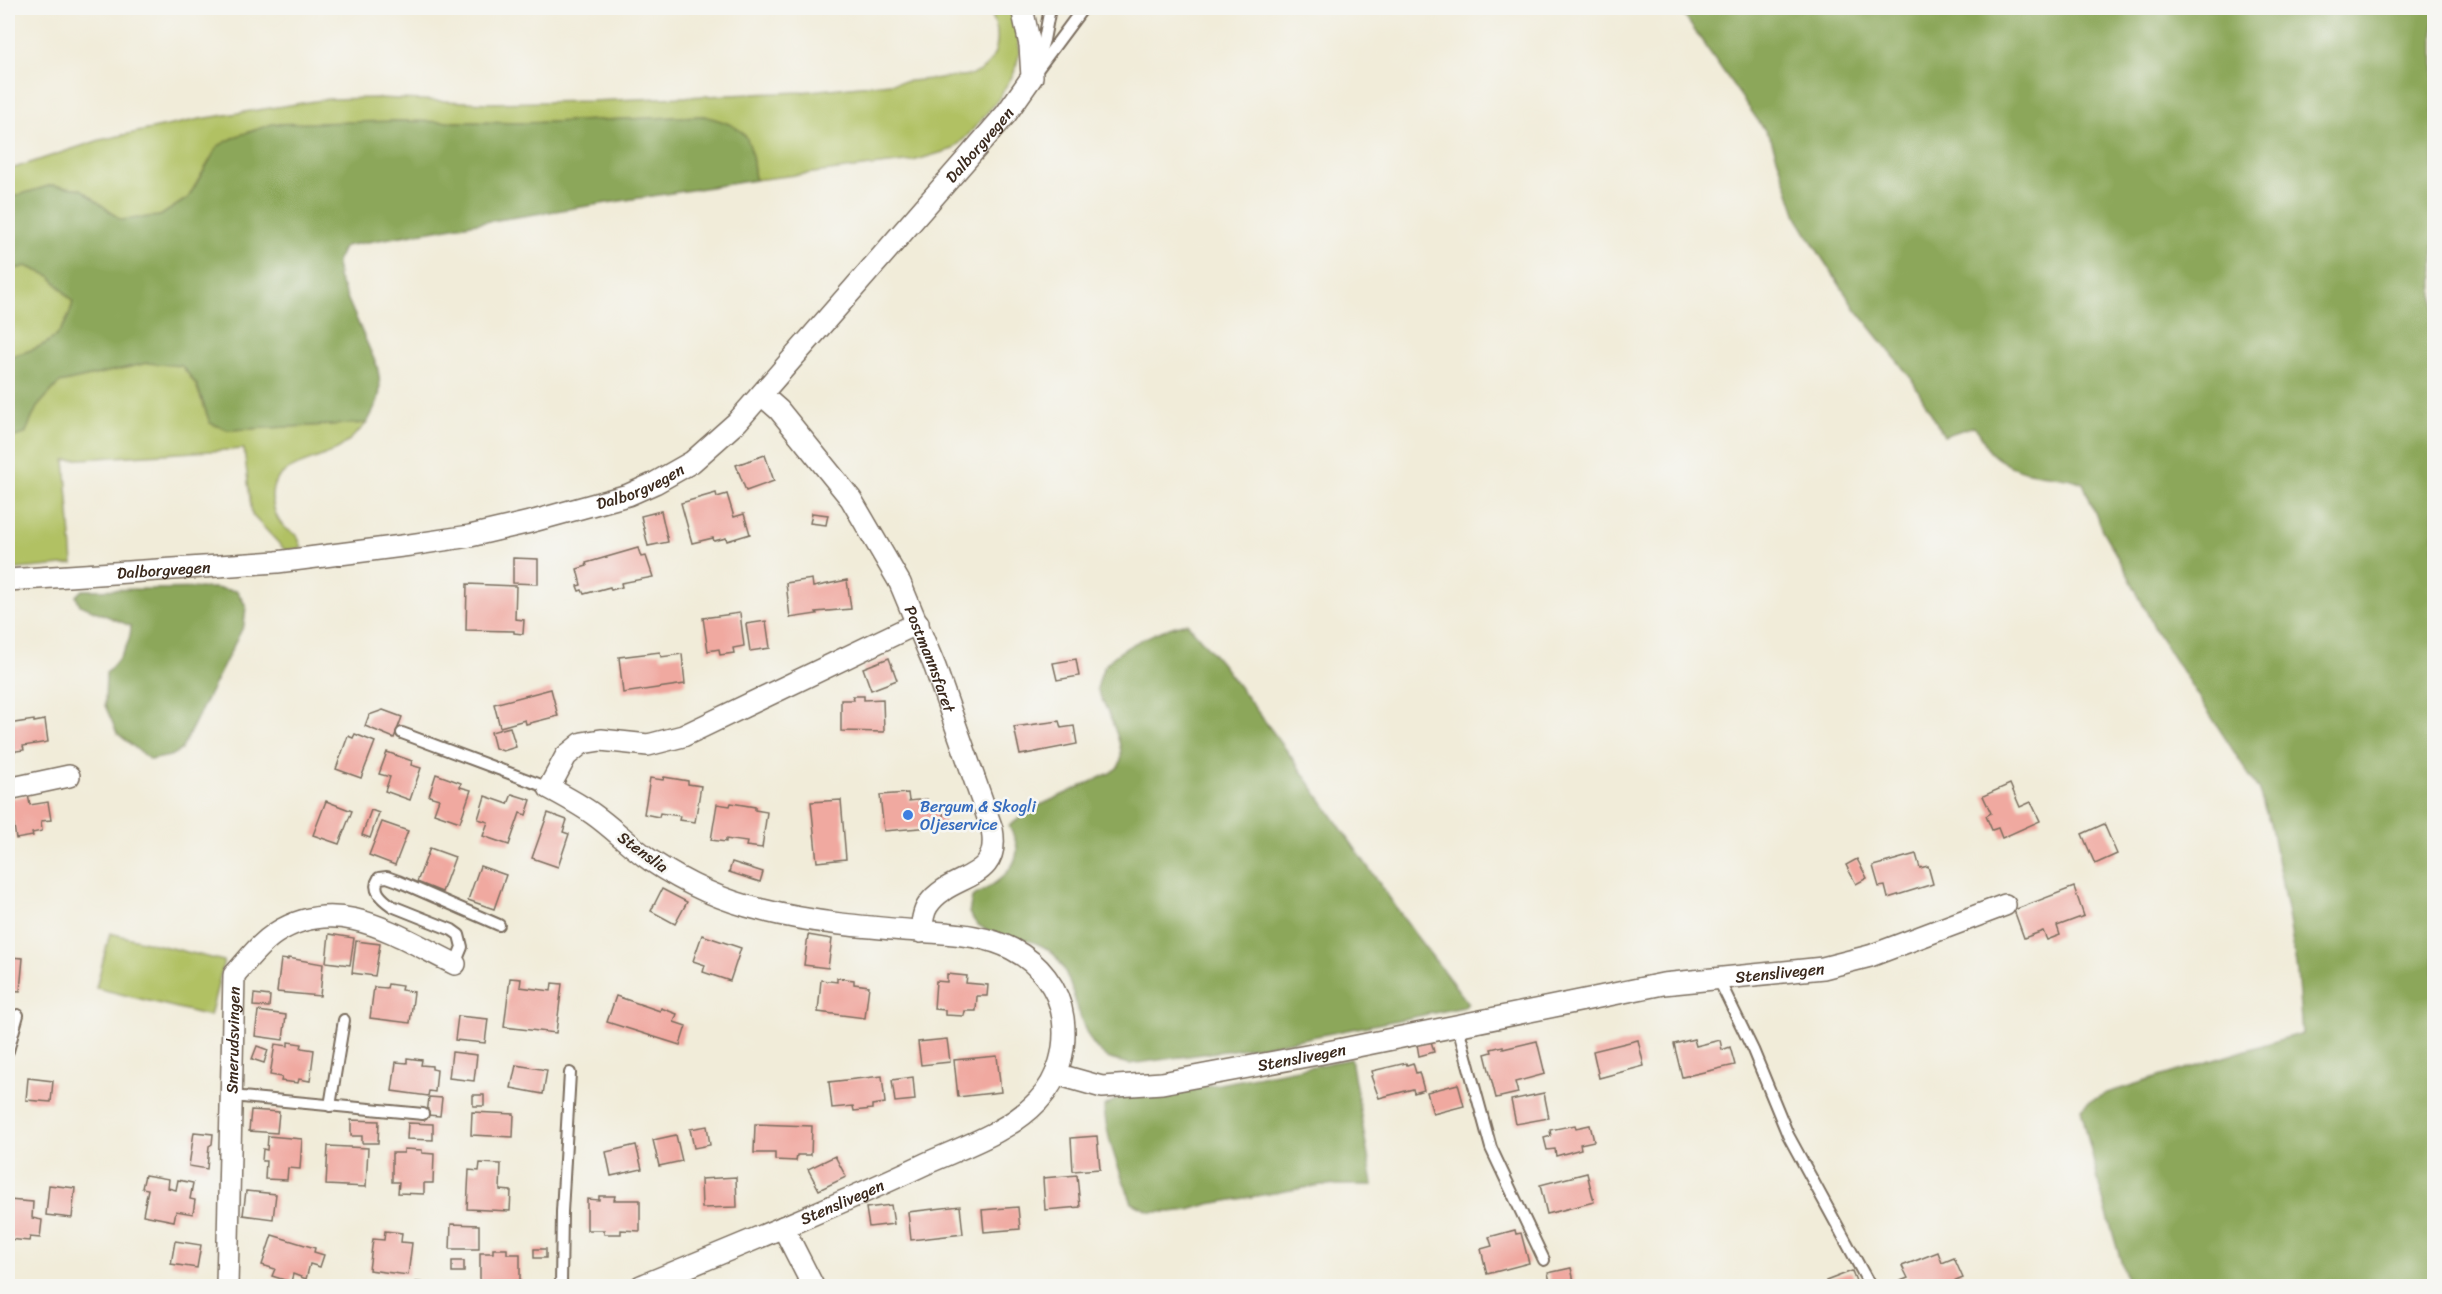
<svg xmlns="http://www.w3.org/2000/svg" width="2442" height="1294" font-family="Sriracha,sans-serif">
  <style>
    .green { fill: #b1c164; stroke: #767641; stroke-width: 1.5 }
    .forest { fill: #8ca75a; stroke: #64683c; stroke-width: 1.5 }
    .building { fill: #f0a9a0 }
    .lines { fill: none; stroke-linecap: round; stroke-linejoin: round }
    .service-casing { stroke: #7b6e5f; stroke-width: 14 }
    .minor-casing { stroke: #7b6e5f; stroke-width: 24 }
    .service { stroke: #fff; stroke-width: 10 }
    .minor { stroke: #fff; stroke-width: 21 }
    .shop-dot { fill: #3f7fe0; stroke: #f6f6f2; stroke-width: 2 }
    .labels { text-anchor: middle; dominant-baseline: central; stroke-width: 5; stroke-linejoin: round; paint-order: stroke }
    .street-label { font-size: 16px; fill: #3b2a1e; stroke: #f6f6f2 }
    .shop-label { font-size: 16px; fill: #366cbe; stroke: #f6f6f2; text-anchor: start }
  </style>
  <rect width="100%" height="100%" fill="#f6f6f2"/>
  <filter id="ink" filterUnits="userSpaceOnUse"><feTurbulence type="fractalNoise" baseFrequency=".0167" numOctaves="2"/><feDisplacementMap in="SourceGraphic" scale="12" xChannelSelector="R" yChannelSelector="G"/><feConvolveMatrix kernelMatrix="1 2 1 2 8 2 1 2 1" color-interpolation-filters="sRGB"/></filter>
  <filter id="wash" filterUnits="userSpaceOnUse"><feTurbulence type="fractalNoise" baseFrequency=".008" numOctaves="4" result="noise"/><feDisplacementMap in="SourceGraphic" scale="24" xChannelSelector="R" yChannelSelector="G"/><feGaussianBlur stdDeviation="1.35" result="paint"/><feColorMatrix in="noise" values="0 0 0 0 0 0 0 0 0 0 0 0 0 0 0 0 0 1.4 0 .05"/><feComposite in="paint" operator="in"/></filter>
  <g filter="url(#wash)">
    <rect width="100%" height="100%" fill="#f1ecd9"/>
    <g class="green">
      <path d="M988,8H1011L1014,12L1020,52L1014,73L998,100L968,135L953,149L913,161L755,180L752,155L704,116L525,123L394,121L218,146L188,198L160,216L121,220L81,189L52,185L8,198V170L100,140L200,119L328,99L378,98L488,103L592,101L800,92L971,75C1001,64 1003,32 988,8Z"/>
      <path d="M26,266L50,276L73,302C63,342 44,346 8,357V271Z"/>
      <path d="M147,363L182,365L196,385L210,423L228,430L367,423C358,432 350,441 339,448C315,464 264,464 273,504C276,520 282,528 297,535L302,548L285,550L252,515L244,449L65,460L73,564L8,570V439L25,434L37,407L59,383Z"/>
      <path d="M110,933L224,961L210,1016L96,988Z"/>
    </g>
    <g class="forest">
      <path d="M1688,8H2434V1286H2128L2100,1189L2081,1109L2088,1102L2107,1093L2302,1033L2297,972L2289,920L2271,827L2258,789L2156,631L2128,575L2102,530L2083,483C2057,472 2026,478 2002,461C1997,458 1991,454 1988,449C1982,440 1982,433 1973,426L1944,436L1911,378L1855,308L1822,258L1798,219L1771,139L1683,14Z"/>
      <path d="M704,116C750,128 750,135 755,180L465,225L345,246L337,260L338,277L377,366C383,392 380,399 367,423L228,430L210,423L197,385L182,366L147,363L59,383L37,407L25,434L8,439V358C44,346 63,342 73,302L50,276L26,266L8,271V198L52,185L81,189L121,220L160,216L188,198L218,146L237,136L272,124L394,121L525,123Z"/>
      <path d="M214,588L237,591L246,606L244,625L181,750L170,756L150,760L117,733L105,705L106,673C119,660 131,645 131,626L80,605L76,596L82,590Z"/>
      <path d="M1187,623L1221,663L1285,748L1414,933L1468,1003L1464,1007L1276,1044L1130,1064C1124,1062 1114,1061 1108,1058C1076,1038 1079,990 1059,961C1040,932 999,942 977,924C974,921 971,916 969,913L972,897C989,888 1017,872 1017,849C1017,842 1012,832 1009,826L1034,808L1110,773C1113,771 1116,769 1118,767C1130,752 1104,705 1097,689C1099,682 1101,672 1104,667C1118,647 1164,628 1187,623Z"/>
      <path d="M1351,1059L1373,1185H1321L1209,1204L1189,1210L1171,1212H1151L1132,1203C1120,1172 1106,1139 1104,1106L1119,1098L1219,1084Z"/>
    </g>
    <g id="blocks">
      <g class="building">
        <path d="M765,455L774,481L746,491L736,465Z"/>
        <path d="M716,493L717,497L727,494L734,517L744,514L750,534L727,541L726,538L714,541L713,538L692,543L681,503Z"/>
        <path d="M661,511L668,542L648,546L641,516Z"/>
        <path d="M812,513L828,515L826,525L810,523Z"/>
        <path d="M638,548L641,557L646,556L653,577L621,583L622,587L611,590L610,587L584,594L582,590L579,591L577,586L581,585L577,569L587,566L586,563Z"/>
        <path d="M513,558L538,559V584L513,583Z"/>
        <path d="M812,579L813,587L847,580L851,609L816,612L817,614L790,618L786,583Z"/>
        <path d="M467,584L516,586L515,619L524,620L523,634L514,633V631L466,630Z"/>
        <path d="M740,613L744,646L733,648L734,653L720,655L719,649L708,651L703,618Z"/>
        <path d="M766,621L770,648L750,651L746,624Z"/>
        <path d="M660,652L661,657L682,654L685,684L623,693L619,657Z"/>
        <path d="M889,658L897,680L871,690L863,668Z"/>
        <path d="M1076,659L1079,676L1057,680L1053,663Z"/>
        <path d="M551,689L558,716L526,724L525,720L500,727L494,704Z"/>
        <path d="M853,696H864V700L883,699L884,732L841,731V700H854Z"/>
        <path d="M383,710L402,717L394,738L365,726L369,715Z"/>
        <path d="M34,720V722L45,720L48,742L23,746L24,750L10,752L8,724Z"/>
        <path d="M1059,721L1061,728L1074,726L1077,744L1020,755L1014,727Z"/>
        <path d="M510,727L516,747L503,751L495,748L491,732Z"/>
        <path d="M355,734L375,742L361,778L336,769L348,736L353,738Z"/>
        <path d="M387,752L412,761L411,765L421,768L410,800L385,791L390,777L379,774Z"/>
        <path d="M436,774L461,783L460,787L471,790L460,822L434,813L439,799L429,796Z"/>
        <path d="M664,777L688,781V784L701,786L695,822L679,820L680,816L660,813L659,817L644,814L650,778L663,780Z"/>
        <path d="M2010,784L2020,807L2031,802L2040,821L2002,838L1998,828L1992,830L1986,816L1991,813L1983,796Z"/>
        <path d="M908,793L909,801L927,799L928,811L943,810L944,826L884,831L880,795Z"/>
        <path d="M512,794L531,800L526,815L520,813L509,845L483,836L488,822L478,819L485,796L508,804Z"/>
        <path d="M28,795L30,805L48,802L51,820L41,821L42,831L32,833L33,836L16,839L10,799Z"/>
        <path d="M841,800L846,859L817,862L811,802Z"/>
        <path d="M326,801L352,811L339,844L313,835Z"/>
        <path d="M731,803L755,807V810L767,812L762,848L746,846L747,842L726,839V842L711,840L717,804L730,806Z"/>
        <path d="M371,810L379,813L370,838L362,835Z"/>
        <path d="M548,813L567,820L563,832L569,834L558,867L532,858Z"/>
        <path d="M382,822L408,831L395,865L369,855Z"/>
        <path d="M2104,824L2117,854L2095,864L2082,834Z"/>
        <path d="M430,848L455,857L442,892L417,882Z"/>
        <path d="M1916,854L1920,868L1928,866L1933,884L1888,898L1885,886L1879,887L1873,866Z"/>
        <path d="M1857,859L1867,878L1856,884L1846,865Z"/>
        <path d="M732,862L763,872L760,882L729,872Z"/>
        <path d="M480,866L506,875L494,909L468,900Z"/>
        <path d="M2074,887L2084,916L2057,926L2060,935L2047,940L2043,931L2024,938L2014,910Z"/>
        <path d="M662,889L687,902L675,924L651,911Z"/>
        <path d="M329,934L354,938L350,965L326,962Z"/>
        <path d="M702,935L741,948L730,981L703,972L705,965L693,961Z"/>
        <path d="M808,935L832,939L828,968L804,965Z"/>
        <path d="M356,941L380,944L375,976L352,973Z"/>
        <path d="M8,957L23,958L20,991L8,990Z"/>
        <path d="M288,958L323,964L320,996L277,992L281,959L288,960Z"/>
        <path d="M947,974L967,976L966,983L988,985L987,996H977L976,1011H965L964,1016L945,1015V1010L934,1009L936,981L947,982Z"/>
        <path d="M510,978L521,979L520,987L551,991L552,983L562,984L556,1033L504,1027Z"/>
        <path d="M837,978L854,980V984L869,986L865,1018L818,1012L821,980L837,982Z"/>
        <path d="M388,984L402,986L401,990L414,992L410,1023L370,1018L374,987L387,988Z"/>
        <path d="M254,994L270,996L269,1007L253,1006Z"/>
        <path d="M616,996L660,1011L661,1008L677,1014L674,1022L686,1026L680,1045L607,1022Z"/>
        <path d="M258,1011L286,1015L283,1040L255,1036Z"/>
        <path d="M458,1016L488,1019L485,1043L455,1040Z"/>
        <path d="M947,1039L950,1062L921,1065L918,1042Z"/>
        <path d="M1694,1039L1696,1046L1720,1040L1722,1050L1730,1047L1735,1065L1682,1077L1674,1044Z"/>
        <path d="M1638,1040L1644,1066L1599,1078L1593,1051Z"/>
        <path d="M1431,1041L1434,1052L1419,1056L1417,1044Z"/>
        <path d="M1537,1041L1545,1074L1515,1082L1518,1093L1496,1098L1485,1054L1492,1052L1491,1049L1503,1046V1049Z"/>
        <path d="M288,1042L302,1044L301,1048L314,1050L310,1081L299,1079L298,1083L281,1081L282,1077L270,1075L275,1044L288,1046Z"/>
        <path d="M257,1046L268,1050L264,1063L252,1059Z"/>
        <path d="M452,1052L477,1055L474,1081L449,1078Z"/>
        <path d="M997,1056L1001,1092L958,1097L954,1060Z"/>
        <path d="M407,1058L422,1060L421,1065L432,1066V1069L437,1070L435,1092L429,1091L428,1096L392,1091L396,1062L407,1063Z"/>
        <path d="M1406,1063L1407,1065L1413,1063L1416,1073L1419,1072L1424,1090L1414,1093L1413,1089L1379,1098L1371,1076L1373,1075L1372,1071Z"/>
        <path d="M516,1065L547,1070L543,1094L511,1088Z"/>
        <path d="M882,1076L885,1103L872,1105V1109L854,1111L853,1106L832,1108L829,1082Z"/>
        <path d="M913,1077L915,1100L895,1102L892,1080Z"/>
        <path d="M28,1078L53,1081L51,1102L26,1100Z"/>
        <path d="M1458,1084L1464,1106L1433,1114L1427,1092Z"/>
        <path d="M1544,1093L1549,1118L1516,1124L1511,1100Z"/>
        <rect x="473" y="1095" width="11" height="11"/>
        <path d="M429,1097L442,1098L440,1116L427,1115Z"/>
        <path d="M251,1110L279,1112L277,1133L249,1131Z"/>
        <path d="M472,1112L514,1114L513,1137L471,1135Z"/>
        <path d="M351,1120L379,1121L378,1143H362V1136H351Z"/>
        <path d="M408,1123L433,1124V1140L407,1139Z"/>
        <path d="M755,1124L812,1126L811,1155H797L796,1161L775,1160V1153H754Z"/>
        <path d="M1575,1125L1576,1128L1590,1125L1594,1141L1580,1144L1581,1149L1556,1156L1555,1149L1547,1150L1544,1138L1551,1136L1550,1130Z"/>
        <path d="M707,1126L710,1145L694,1148L690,1129Z"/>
        <path d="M194,1132L213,1134L212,1144L209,1146L207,1169L189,1166Z"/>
        <path d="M676,1135L682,1161L659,1166L653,1140Z"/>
        <path d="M268,1136L302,1139L300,1169L288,1168L287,1180L265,1179L266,1161H262L263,1149L267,1150Z"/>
        <path d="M1097,1136L1100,1169L1073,1171L1071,1138Z"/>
        <path d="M636,1145L642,1169L611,1176L606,1152Z"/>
        <path d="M328,1146L368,1148L366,1187L326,1185Z"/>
        <path d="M404,1149L422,1150V1153L434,1154L433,1183H424V1194L398,1193L399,1182H392V1153H404Z"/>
        <path d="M835,1156L846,1177L819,1190L808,1169Z"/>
        <path d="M480,1163L501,1164L500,1190L511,1191L510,1211L467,1209L469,1170L479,1171Z"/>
        <path d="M1587,1173L1594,1202L1547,1214L1540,1185Z"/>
        <path d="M145,1175L169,1179L168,1188L176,1190L178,1180L193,1183L190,1199L195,1200L193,1214L176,1211L174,1221L143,1215L148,1189L142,1188Z"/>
        <path d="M1077,1175L1080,1207L1045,1210L1043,1178Z"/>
        <path d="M736,1177L737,1207L702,1208L701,1179Z"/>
        <path d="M49,1185L75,1188L72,1218L46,1215Z"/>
        <path d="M246,1191L276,1194L273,1219L243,1215Z"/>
        <path d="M599,1196H615L614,1200H640V1231L621,1230V1234H604V1230H587V1199L599,1200Z"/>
        <path d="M8,1200L33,1202L32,1218L42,1220L40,1238L30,1237L29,1241L8,1239Z"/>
        <path d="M891,1205L894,1224L869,1227L866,1208Z"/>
        <path d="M960,1206L963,1234L911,1240L908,1212Z"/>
        <path d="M1018,1207L1020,1229L984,1232L982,1210Z"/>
        <path d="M451,1224L479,1225V1249H450Z"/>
        <path d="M1515,1230L1516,1234L1521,1233L1529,1263L1487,1274L1481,1249L1492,1246L1489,1237Z"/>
        <path d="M385,1231L402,1233L401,1242L412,1243L408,1275L369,1270L373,1239L384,1240Z"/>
        <path d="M272,1235L315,1248L314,1252L324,1255L320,1267L310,1264L306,1279L293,1274L291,1282L272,1276L275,1269L262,1265Z"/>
        <path d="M175,1241L201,1245L197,1268L171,1264Z"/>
        <path d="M493,1249H507V1254H520V1285H480V1253H493Z"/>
        <rect x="534" y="1249" width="12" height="9"/>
        <path d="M1938,1252L1942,1263L1954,1258L1963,1278L1944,1286H1894L1893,1284L1908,1278L1902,1266Z"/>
        <rect x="452" y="1261" width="12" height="11"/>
        <path d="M1571,1268L1575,1286H1551L1548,1273Z"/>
        <path d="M1852,1271L1858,1286H1829L1826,1281Z"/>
        <path d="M416,1282L438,1284V1286H415Z"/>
      </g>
    </g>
  </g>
  <g filter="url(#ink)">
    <use href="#blocks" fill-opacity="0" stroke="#7b6e5f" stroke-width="1.5"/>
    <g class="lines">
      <defs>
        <g id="service">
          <path d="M1037,62L1044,40L1050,8"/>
          <path d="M1034,74L1083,8"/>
          <path d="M402,733L549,788"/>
          <path d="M455,964L462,947L459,935L452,930L392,906C382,899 371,890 379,878L387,877L398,881L499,925"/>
          <path d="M1718,978L1753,1050L1788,1135L1868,1282"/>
          <path d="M1458,1027L1491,1148L1544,1260"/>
          <path d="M8,1051L18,1015"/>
          <path d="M232,1096L423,1114"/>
          <path d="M330,1106L344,1020"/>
          <path d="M561,1286L562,1212L570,1073"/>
        </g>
        <g id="minor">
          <path id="s1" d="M762,395L779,410L851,499L900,583L935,667L992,829C1002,883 950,872 928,905C923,912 922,923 921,932"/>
          <path id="s2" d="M8,580L277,562L410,545L470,536L530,522L628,495L655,483L692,462L737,422L1006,114L1032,77L1030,45L1022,8"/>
          <path d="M8,789L69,776"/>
          <path id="s3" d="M1056,1074L1102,1087L1162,1083L1323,1053L1663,984L1823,968L1870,956L2005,905"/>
          <path d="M783,1227L813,1286"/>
          <path id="s4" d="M227,1286L234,975C247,961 259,944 276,933C339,893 397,936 455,964"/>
          <path id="s5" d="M641,1286C736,1247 832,1208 925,1164C963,1147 1009,1132 1038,1101C1059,1079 1067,1048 1063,1018C1059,988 1039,963 1012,949C983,934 950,934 918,931C866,927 813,923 762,910C723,901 683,882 650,860C630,846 613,828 593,814C579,804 564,796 549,788L566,756L582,743L601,740L648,745L683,736L918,623"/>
        </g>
      </defs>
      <use href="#service" class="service-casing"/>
      <use href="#minor" class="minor-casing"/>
      <use href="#service" class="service"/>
      <use href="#minor" class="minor"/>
    </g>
  </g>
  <circle class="shop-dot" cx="908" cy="815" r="6"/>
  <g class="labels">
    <g class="street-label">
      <text stroke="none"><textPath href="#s2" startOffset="1128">Dalborgvegen</textPath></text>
      <text stroke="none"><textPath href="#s2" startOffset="642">Dalborgvegen</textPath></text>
      <text stroke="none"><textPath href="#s2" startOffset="156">Dalborgvegen</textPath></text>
      <text stroke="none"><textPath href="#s1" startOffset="316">Postmannsfaret</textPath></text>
      <text transform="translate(643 852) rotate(36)">Stenslia</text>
      <text stroke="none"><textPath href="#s3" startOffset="736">Stenslivegen</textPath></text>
      <text stroke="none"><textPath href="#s4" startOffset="246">Smerudsvingen</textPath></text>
      <text stroke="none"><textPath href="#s3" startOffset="250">Stenslivegen</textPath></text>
      <text stroke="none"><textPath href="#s5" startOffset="218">Stenslivegen</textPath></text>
    </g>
    <g class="shop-label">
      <text x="920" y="806">Bergum &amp; Skogli<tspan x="920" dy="18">Oljeservice</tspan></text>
    </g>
  </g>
  <rect width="2442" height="1294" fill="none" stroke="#f6f6f2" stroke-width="30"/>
</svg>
